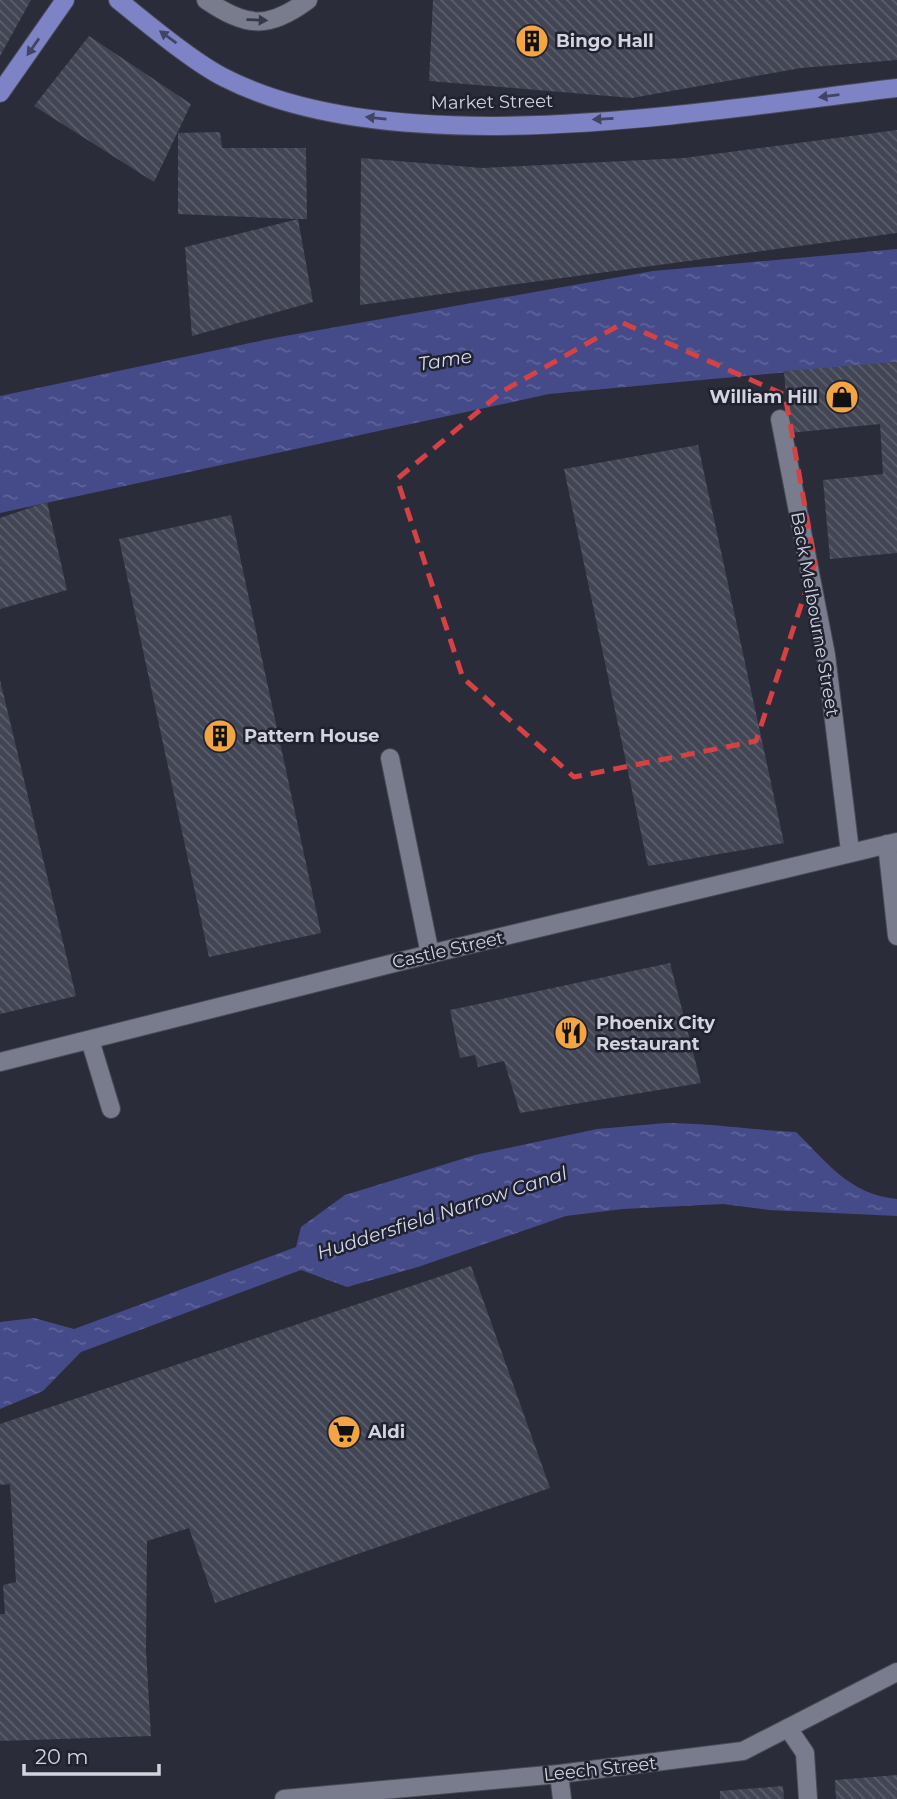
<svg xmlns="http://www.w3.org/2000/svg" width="897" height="1799" font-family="Montserrat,sans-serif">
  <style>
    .water { fill: url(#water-ripples) }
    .building { fill: url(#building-back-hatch) }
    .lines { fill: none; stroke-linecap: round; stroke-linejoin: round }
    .minor-casing { stroke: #494a56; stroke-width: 20 }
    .major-casing { stroke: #494a56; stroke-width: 20 }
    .minor { stroke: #797c8d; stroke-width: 18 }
    .major { stroke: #7d83c4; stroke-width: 18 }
    .oneway { fill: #363847 }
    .oneway2 { fill: #414464 }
    .marked { fill: none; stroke: #d64243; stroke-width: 5; stroke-dasharray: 14 9; stroke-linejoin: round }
    .labels { text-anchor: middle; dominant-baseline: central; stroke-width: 5; stroke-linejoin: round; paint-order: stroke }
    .poi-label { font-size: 18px; font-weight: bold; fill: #d3d4de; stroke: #202230; text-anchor: start }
    .street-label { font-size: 18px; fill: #d3d4de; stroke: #202230 }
    .water-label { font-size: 19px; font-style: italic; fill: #d7daee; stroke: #202230 }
  </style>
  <defs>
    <pattern id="water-ripples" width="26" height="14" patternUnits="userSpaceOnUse" patternTransform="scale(1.75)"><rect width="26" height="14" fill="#454a89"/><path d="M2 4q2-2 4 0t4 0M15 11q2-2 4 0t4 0" fill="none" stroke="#5f6399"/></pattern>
    <pattern id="building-back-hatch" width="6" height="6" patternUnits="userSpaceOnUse" patternTransform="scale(1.75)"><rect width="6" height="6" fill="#424554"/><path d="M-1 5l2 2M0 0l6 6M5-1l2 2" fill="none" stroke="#5c5f6c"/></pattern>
  </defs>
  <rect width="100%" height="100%" fill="#2a2c3a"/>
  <g class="water">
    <path d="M897,249V362L549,394L0,513V396L274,338L653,271Z"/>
    <path d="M666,1123C710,1123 752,1130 796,1132C829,1164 849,1194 897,1199V1216L769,1210L723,1204L623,1209L566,1216L418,1267L347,1287L301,1270L81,1352L43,1391L0,1409V1322L34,1318L74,1329L296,1247L301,1227L345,1195L475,1155L597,1129Z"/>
  </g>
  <g class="building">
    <path d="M0,0H31L0,56Z"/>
    <path d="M433,0H897V60L801,68L632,98L429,81Z"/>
    <path d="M89,36L191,104L154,182L34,106Z"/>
    <path d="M897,130V233L360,305L361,158L482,168L684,158Z"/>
    <path d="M220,132L222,148H306L307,219H298L313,302L192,336L185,247L298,219L178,214V133Z"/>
    <path d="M897,362V553L830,559L823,480L883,474L880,424L789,433L784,371Z"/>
    <path d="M698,445L784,843L648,866L564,469Z"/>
    <path d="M47,502L67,590L0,609V518Z"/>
    <path d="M231,515L321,933L209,957L119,539Z"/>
    <path d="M0,680L76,996L0,1014Z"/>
    <path d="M670,963L701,1083L520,1113L504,1061L478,1067L475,1055L460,1058L450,1010Z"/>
    <path d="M471,1266L550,1488L215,1603L189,1528L147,1541L146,1650L151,1736L0,1741V1614H5L3,1585L16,1582L10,1484L0,1485V1424Z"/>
    <path d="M897,1775V1799H836L835,1780Z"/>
    <path d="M783,1786L784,1799H720V1791Z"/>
  </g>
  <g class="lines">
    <defs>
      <g id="minor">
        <path d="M206,0C246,27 268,30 308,0"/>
        <path d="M780,419L826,655L850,851"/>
        <path d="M390,758L430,954"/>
        <path d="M887,844L897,936"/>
        <path d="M90,1040L111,1109"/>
        <path d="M0,1062L430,954L897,842"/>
        <path d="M788,1728L805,1753L808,1799"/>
        <path d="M559,1774L562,1799"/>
        <path d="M284,1799L559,1774L743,1751L897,1672"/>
      </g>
      <g id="major">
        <path d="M118,0C147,23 193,62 225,78C397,166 710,110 897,88"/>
        <path d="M0,93L65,0"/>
      </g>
    </defs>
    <use href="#minor" class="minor-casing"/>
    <use href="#major" class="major-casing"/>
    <use href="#minor" class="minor"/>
    <use href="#major" class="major"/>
  </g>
  <defs><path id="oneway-solid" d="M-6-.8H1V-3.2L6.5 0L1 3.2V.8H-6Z" transform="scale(1.75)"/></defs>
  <use class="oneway" href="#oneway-solid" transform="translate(257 20) rotate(2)"/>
  <g class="oneway2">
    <use href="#oneway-solid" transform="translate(168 37) rotate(-144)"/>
    <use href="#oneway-solid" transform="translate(33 47) rotate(125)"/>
    <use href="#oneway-solid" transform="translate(829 96) rotate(173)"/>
    <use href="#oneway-solid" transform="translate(376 118) rotate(-174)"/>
    <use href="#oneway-solid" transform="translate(603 119) rotate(177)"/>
  </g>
  <path class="marked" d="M623,323L785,395L815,563L756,741L574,777L463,678L397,479L503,391Z"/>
  <defs>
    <symbol id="building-disc" viewBox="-11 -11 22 22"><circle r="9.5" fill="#f3a443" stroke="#202230"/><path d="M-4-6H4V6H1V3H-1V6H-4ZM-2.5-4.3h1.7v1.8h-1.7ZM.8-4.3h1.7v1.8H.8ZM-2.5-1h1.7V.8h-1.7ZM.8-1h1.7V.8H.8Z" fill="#111"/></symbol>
    <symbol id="shop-disc" viewBox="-11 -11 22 22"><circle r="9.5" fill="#f3a443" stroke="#202230"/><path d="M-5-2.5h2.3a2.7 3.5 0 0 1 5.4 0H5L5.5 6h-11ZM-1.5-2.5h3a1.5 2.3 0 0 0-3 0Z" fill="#111"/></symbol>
    <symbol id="restaurant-disc" viewBox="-11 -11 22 22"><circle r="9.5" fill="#f3a443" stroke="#202230"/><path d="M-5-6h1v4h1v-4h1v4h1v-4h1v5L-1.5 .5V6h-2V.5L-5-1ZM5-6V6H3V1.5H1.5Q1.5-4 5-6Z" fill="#111"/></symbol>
    <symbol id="supermarket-disc" viewBox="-11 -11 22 22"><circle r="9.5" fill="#f3a443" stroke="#202230"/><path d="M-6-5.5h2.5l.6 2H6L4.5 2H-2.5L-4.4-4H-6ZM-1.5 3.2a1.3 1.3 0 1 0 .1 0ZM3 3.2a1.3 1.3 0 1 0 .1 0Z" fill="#111"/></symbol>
  </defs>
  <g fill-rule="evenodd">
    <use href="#building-disc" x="513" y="22" width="38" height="38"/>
    <use href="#shop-disc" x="823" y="378" width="38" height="38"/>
    <use href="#building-disc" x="201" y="717" width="38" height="38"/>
    <use href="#restaurant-disc" x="552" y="1014" width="38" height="38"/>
    <use href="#supermarket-disc" x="325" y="1413" width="38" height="38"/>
  </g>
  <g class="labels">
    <g class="poi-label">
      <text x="556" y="41">Bingo Hall</text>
      <text x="818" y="397" text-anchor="end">William Hill</text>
      <text x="244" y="736">Pattern House</text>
      <text x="596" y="1023">Phoenix City<tspan x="596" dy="21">Restaurant</tspan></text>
      <text x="368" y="1432">Aldi</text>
    </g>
    <g class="street-label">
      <text transform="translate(492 102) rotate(-1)">Market Street</text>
      <text transform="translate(815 614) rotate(80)">Back Melbourne Street</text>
      <text transform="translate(448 950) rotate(-13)">Castle Street</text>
      <text transform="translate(600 1769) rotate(-6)">Leech Street</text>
    </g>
    <g class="water-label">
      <text transform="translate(445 360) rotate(-9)">Tame</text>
      <text transform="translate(442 1213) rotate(-18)">Huddersfield Narrow Canal</text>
    </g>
  </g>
  <path d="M24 1764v10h135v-10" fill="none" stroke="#d3d4de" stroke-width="3.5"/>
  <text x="35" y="1764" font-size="21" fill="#d3d4de" stroke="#202230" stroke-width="5" paint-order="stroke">20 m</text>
</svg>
